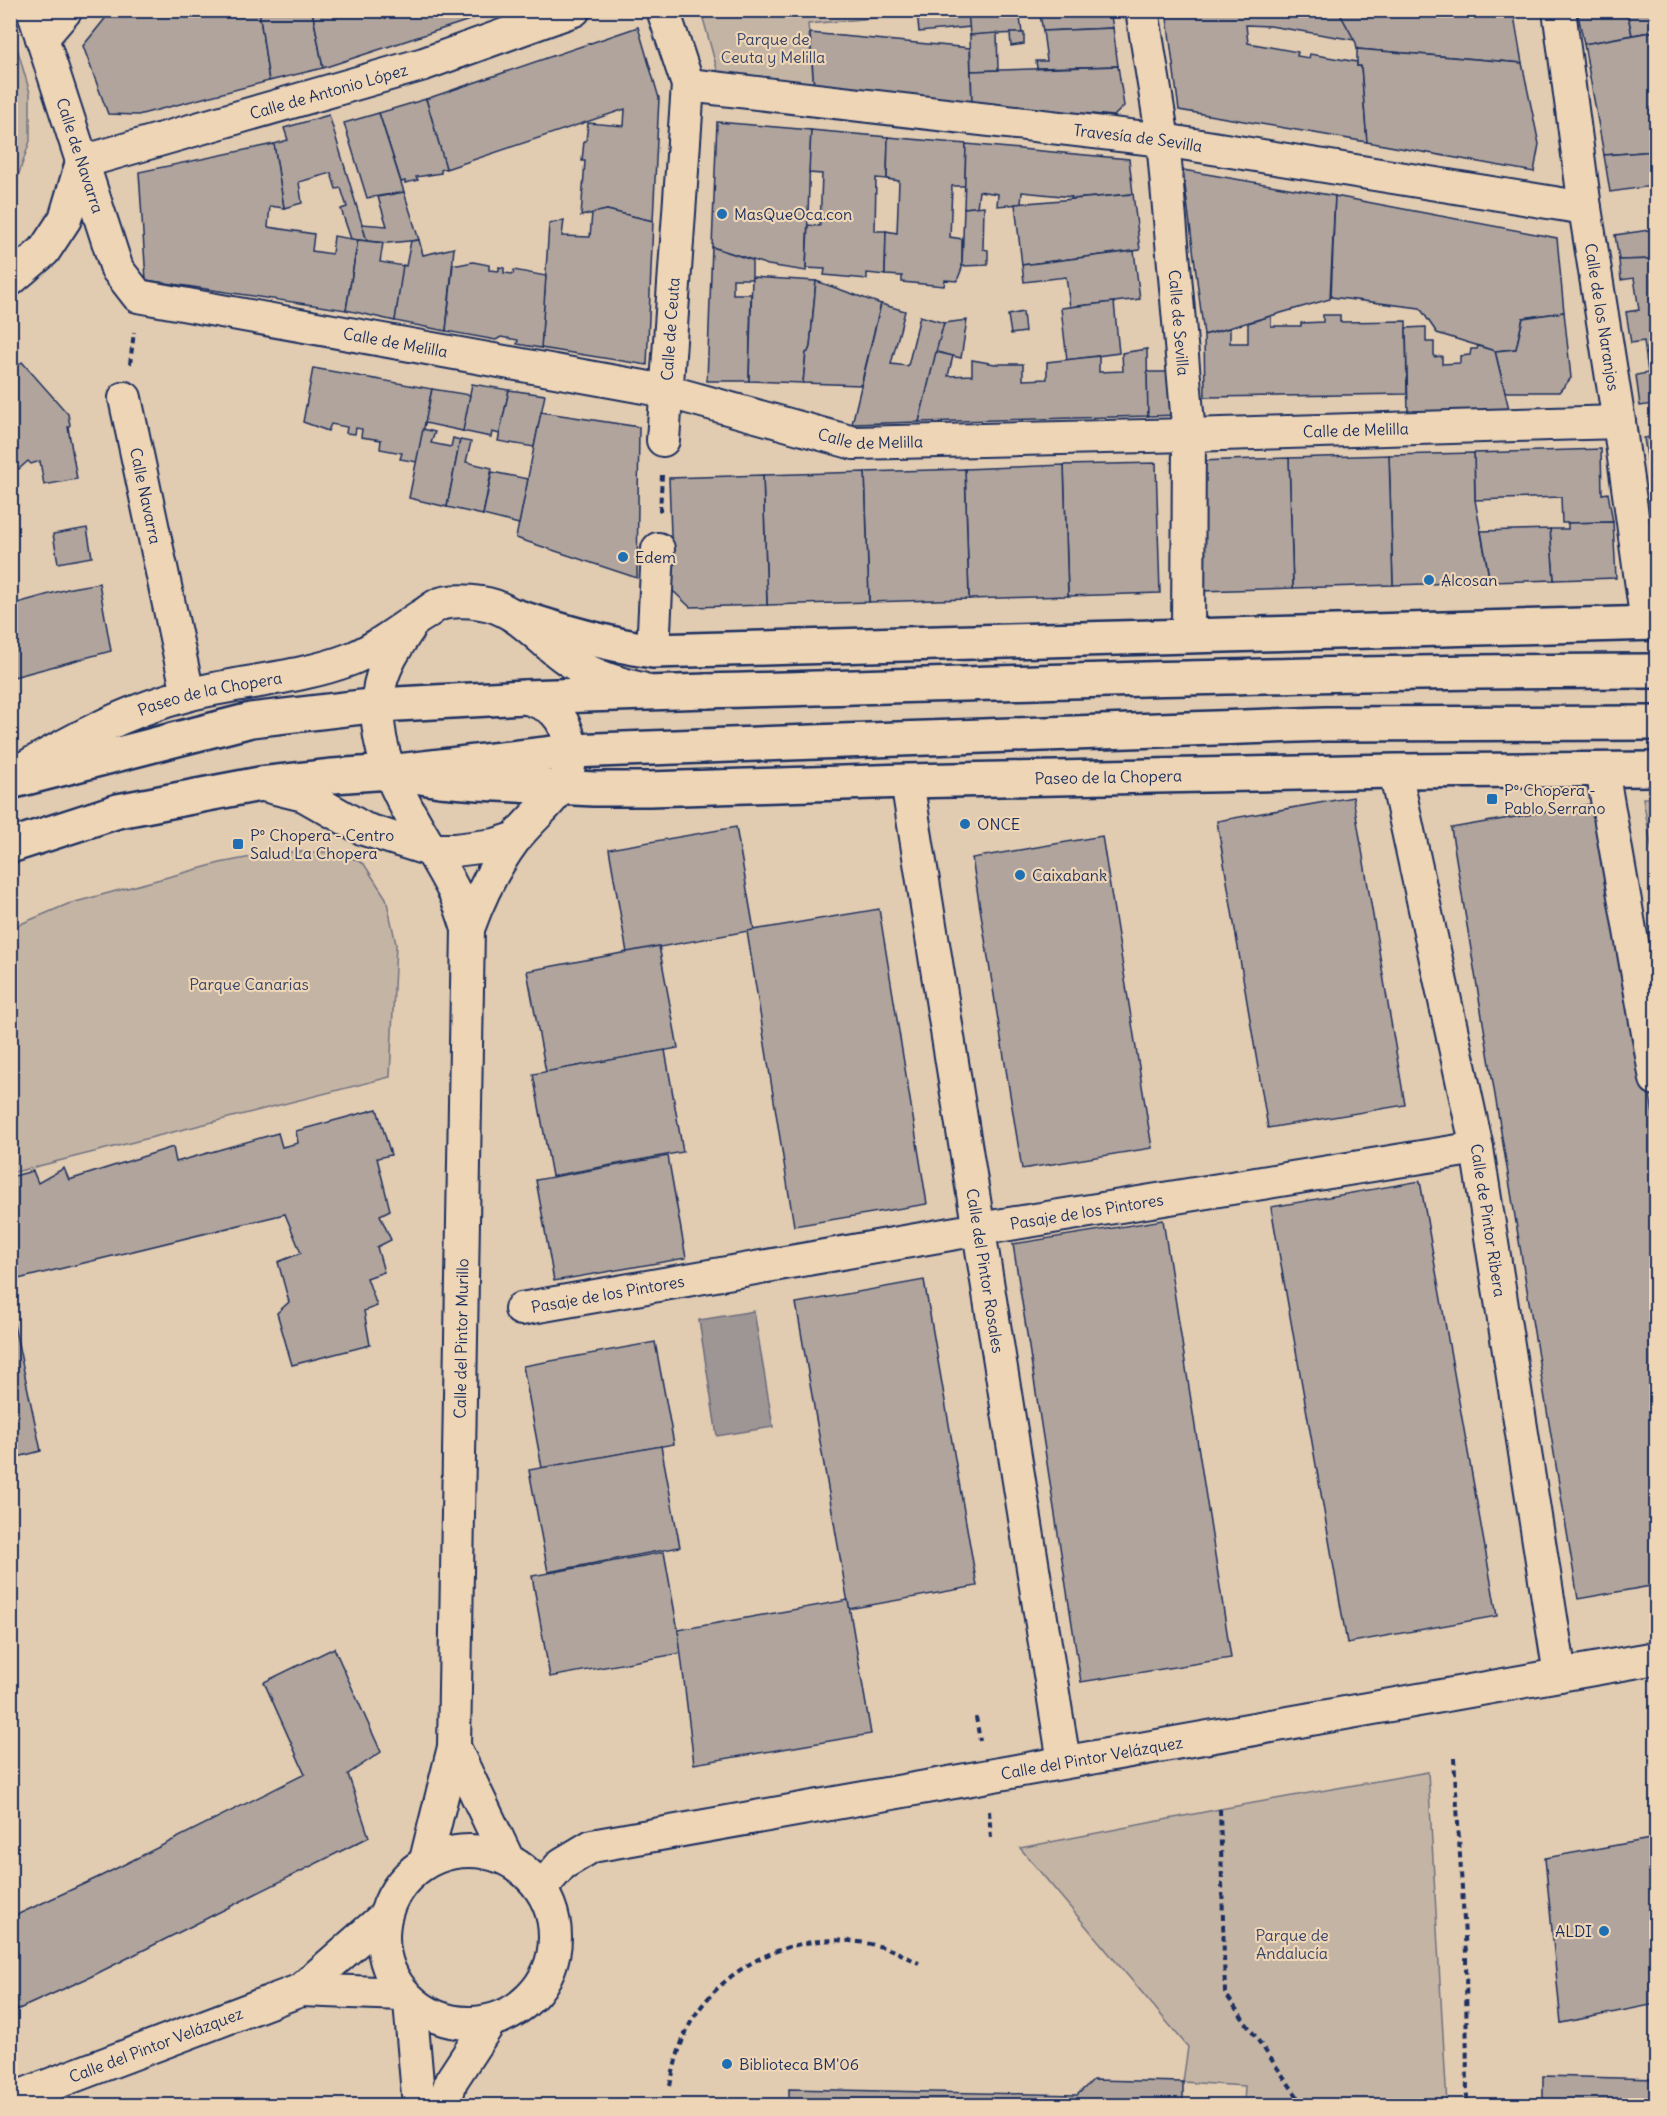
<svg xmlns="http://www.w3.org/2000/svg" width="1667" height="2116" font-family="Delius,sans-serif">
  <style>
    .green { fill: #c4b4a4; stroke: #707281; stroke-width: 1.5 }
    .water { fill: #9e9595; stroke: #6a6c7f; stroke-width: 1.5 }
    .building { fill: #b0a49c; stroke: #1b2f5e; stroke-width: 1.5 }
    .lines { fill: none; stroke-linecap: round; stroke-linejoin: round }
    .street-casing { stroke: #1b2f5e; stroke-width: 36 }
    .secondary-casing { stroke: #1b2f5e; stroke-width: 38 }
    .primary-casing { stroke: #1b2f5e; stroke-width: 38 }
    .highway-casing { stroke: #1b2f5e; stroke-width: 38 }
    .path { stroke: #1b2f5e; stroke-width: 4; stroke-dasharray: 6 4.5; stroke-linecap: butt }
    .street { stroke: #eed5b6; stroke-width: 32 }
    .secondary { stroke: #eed5b6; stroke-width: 33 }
    .primary { stroke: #eed5b6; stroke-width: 33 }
    .highway { stroke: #eed5b6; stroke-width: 33 }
    .poi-dot { fill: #1f6fb2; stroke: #eed5b6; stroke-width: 2 }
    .labels { text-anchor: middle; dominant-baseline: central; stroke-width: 4.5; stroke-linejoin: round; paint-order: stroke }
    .park-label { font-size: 16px; fill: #344368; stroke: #eed5b6 }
    .street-label { font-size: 16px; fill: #1b2f5e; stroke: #eed5b6 }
    .poi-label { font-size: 16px; fill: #1b2f5e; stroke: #eed5b6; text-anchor: start }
  </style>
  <rect width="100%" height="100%" fill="#e1cbb1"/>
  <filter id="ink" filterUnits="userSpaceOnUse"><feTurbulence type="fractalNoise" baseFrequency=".0167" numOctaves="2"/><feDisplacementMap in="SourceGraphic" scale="12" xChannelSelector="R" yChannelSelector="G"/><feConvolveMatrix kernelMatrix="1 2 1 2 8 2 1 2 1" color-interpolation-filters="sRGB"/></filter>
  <g filter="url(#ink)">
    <g class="green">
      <path d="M917,10V14L808,24L814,88L720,80L701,11Z"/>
      <path d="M10,23L30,93V141L11,197Z"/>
      <path d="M1643,798H1656V875Z"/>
      <path d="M278,852H328L352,858L364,864L386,898L396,944L390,1077L11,1173V928L68,904L220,863Z"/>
      <path d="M1428,1772L1447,2105H1244L1245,2086L1183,2082L1188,2047L1020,1848L1220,1809Z"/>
    </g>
    <path class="water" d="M754,1311L773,1427L717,1436L699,1320Z"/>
    <g class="building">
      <path d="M112,10H259L269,81L138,115L108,114L83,46Z"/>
      <path d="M259,10H312L323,68L269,81Z"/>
      <path d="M312,10H500L323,68Z"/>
      <path d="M917,10H968L970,27L919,32Z"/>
      <path d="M968,10H1019L1022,33L970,35Z"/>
      <path d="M1039,10H1110L1113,28L1043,31Z"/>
      <path d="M1166,10H1338L1355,40L1270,26L1246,25L1248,43L1298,52L1297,56L1309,58L1310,54L1357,62V66H1361L1367,142L1179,110Z"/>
      <path d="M1338,10H1513L1522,63L1357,49L1356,43Z"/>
      <path d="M1577,10H1627L1632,35L1584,44Z"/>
      <path d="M1627,10H1656V31L1632,35Z"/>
      <path d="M638,27L659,98L653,221L607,210L581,216L585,161H582L584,141H586L588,123L624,126L625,109L446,169L426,99Z"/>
      <path d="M1113,28L1118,66L1037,68L1036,61H1047L1043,31Z"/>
      <path d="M1656,31V151L1604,155L1584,44Z"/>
      <path d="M810,33L970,48L972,103L814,88Z"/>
      <path d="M997,33L998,70L971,71L970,35Z"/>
      <path d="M1010,33H1024V44L1011,46Z"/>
      <path d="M1357,49L1522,63L1539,144L1534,172L1367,142L1361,66H1357Z"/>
      <path d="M1118,66L1124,106L1114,116L972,103L971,71Z"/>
      <path d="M426,99L446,168L441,170V173L416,177L418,180L405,183V181L401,182L379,113Z"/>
      <path d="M379,113L404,192L367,198L344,123Z"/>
      <path d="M329,115L362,224L367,241L351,239L341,209L347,207L341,188L336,189L331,173L299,182L302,203L284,208L274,144L288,140L284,128Z"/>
      <path d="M717,122L811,130L806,271L768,265L712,247Z"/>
      <path d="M811,130L888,137L887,179L876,178L875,231H886L885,275L867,273V279L824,275L825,269L806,268L808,225L820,226L822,174L809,173Z"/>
      <path d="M888,137L966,144L965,186H952L950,237L962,239V268L957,281L945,280L944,286L902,282V276L885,275L886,231L897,233L899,181L887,179Z"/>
      <path d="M274,144L284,208L270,206L268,227L314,234L312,251L332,254L334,236L358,240L346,310L146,280L139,172Z"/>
      <path d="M966,144L1129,159L1133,194L1071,199L1072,197L1022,192L1021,204L997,206L998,194L979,191L977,207L964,208Z"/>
      <path d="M1656,151V220L1652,186L1610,192L1604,155Z"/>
      <path d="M1183,170L1335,196L1330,299L1204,335Z"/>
      <path d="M404,192L419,240L388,243L367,241L362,224L387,226L378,197Z"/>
      <path d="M1133,194L1140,250L1022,265L1015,204Z"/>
      <path d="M1335,196L1557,238L1564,312L1523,318L1516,349L1495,351L1437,333L1420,308L1331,297Z"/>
      <path d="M984,206L983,249L988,250V265L962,266L964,208Z"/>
      <path d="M607,210L653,221L647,365L541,348L549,224L564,220L562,236L590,237L592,213Z"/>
      <path d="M1656,229V259L1619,260L1615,235Z"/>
      <path d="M358,240L383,243L380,262L404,266L395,321L346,310Z"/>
      <path d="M419,240L423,255L454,248L446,331L395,321L403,265L406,266L411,241Z"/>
      <path d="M712,247L752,260V279H733V294H751L749,381H707Z"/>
      <path d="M1134,251L1140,299L1070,307L1066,277L1024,282L1022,265Z"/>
      <path d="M1656,259V430L1653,404L1640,406L1636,375L1648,373L1644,341L1631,343L1626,312L1639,310L1634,278L1621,280L1619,260Z"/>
      <path d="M473,262L489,265V270L499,271V267L504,268V273L513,274L514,270L546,276L541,348L517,344L518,340L501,337L496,340L446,331L453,264L458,265Z"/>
      <path d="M752,277L816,281L810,347L808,352L806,353L803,383L749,381Z"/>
      <path d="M816,281L881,304L861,385L803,383L806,353L808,352L810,347Z"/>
      <path d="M1114,302L1119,353L1067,360L1061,308Z"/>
      <path d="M881,304L905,311L891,364L908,366L920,316L944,323L919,422L852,424Z"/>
      <path d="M1023,312L1025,332L1011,334L1008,315Z"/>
      <path d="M1564,312L1571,378L1559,392H1505L1495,351L1516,349L1523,318Z"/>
      <path d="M1323,315H1340V322L1406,321L1407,394L1205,397L1204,335L1230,328V343H1248V323L1271,316V326H1301V323L1323,322Z"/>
      <path d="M967,320L961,358L936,352L944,323Z"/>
      <path d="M1426,327V342H1434V357L1442,356V364L1460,363V356L1470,355L1471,349H1477L1478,346L1495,351L1509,409L1408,413L1406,328Z"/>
      <path d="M1147,349L1148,416L919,422L936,352L953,356L948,376L972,375V360L995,364H1023V380L1047,379V362L1099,356V372L1123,371L1122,353Z"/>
      <path d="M22,362L68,414L70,425L68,427L77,479L44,485L40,461L31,464L28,461L19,469L14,463L10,467V373Z"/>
      <path d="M313,368L432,389L417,462L400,459L402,453L380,449L381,440L361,437L362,429L356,428L355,434L346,433L347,427L331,424L328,431L303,422Z"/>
      <path d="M1147,372H1176L1178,415L1148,416Z"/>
      <path d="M472,384L509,390L500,434L492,432L491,437L462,431Z"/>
      <path d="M432,389L470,395L463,431L425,423Z"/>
      <path d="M509,390L545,395L534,447L498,441Z"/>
      <path d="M541,412L639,427L637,578L516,538Z"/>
      <path d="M423,429L435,432L431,443L451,447L453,438L460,440L447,507L409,498Z"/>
      <path d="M1656,436V468L1649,469L1644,438Z"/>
      <path d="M460,440L471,442L466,462L492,468L483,515L447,507Z"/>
      <path d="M1601,449L1602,494L1608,493L1613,522L1562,523L1561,497L1475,500L1474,453Z"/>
      <path d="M1474,453L1475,500L1490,582L1393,585L1389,455Z"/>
      <path d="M1389,455L1393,585L1293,588L1289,458Z"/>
      <path d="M1289,458L1293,588L1202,591L1198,461Z"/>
      <path d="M1156,463L1160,593L1068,596L1064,465Z"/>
      <path d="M1064,465L1068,596L969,599L965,469Z"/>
      <path d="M965,469L969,599L869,602L865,472Z"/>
      <path d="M492,472L528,479L519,524L483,515Z"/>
      <path d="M865,472L869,602L767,605L763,475Z"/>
      <path d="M763,475L767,605L690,607L673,591L669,478Z"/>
      <path d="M1613,522L1616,578L1554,580L1550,529H1568V523Z"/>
      <path d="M87,528L92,557L58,563L53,534Z"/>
      <path d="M1550,529L1554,580L1490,582L1481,531Z"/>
      <path d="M99,583L111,651L10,678V605L71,588Z"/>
      <path d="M1353,797L1405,1105L1268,1128L1217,821Z"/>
      <path d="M1602,802L1656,1132V1585L1578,1599L1451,828Z"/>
      <path d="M736,827L754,930L627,953L609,849Z"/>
      <path d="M1102,836L1152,1148L1022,1169L972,858Z"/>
      <path d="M879,909L927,1204L794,1226L747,931Z"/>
      <path d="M659,946L678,1048L546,1072L527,971Z"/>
      <path d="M665,1050L683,1152L552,1176L533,1074Z"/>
      <path d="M377,1109L391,1155L377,1158L390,1210L380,1215L391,1240L377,1247L384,1272L367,1278L377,1306L364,1311L370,1345L292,1365L277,1313L289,1302L278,1262L301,1253L285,1214L10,1281V1177L33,1171L38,1183L64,1168L69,1180L173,1147L176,1162L278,1133L282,1147L298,1143L296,1131Z"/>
      <path d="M668,1156L686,1258L554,1281L536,1180Z"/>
      <path d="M1420,1181L1497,1616L1347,1643L1271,1207Z"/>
      <path d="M1163,1220L1231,1658L1081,1682L1013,1244Z"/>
      <path d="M924,1280L977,1586L849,1609L796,1303Z"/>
      <path d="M10,1306L41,1451L10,1459Z"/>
      <path d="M655,1342L674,1444L542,1468L523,1366Z"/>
      <path d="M661,1446L680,1547L548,1572L529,1470Z"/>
      <path d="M664,1552L682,1653L550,1677L532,1576Z"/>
      <path d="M848,1600L871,1734L694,1764L678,1630Z"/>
      <path d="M334,1648L381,1752L348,1774L369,1837L90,1977L10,2013V1918L101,1876L305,1774L264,1682Z"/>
      <path d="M1656,1838V2004L1561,2023L1545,1858Z"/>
      <path d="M1543,2076L1656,2079V2106H1543Z"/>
      <path d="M1093,2080L1183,2082V2106H789V2089L1077,2095Z"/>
    </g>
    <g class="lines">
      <defs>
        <g id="street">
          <path id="s1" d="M33,10L117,269L138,296L666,391L854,443L1189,435L1619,422"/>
          <path d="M663,10L688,85L663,440"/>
          <path id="s2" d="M1142,10L1163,140L1189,435L1188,635"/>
          <path id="s3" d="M1559,10L1585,208L1619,422L1647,623"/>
          <path d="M42,38L66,10"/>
          <path id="s4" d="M688,85L1163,140L1585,208"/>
          <path id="s5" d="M10,280L44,251L65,219L82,162L424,64L574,10"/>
          <path id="s6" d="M125,398L188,694"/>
          <path d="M409,628C397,646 385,663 380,685C365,762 421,826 454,891C460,903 464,917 468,929"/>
          <path d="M653,651L658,549"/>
          <path d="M1602,770L1656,1079"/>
          <path id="s7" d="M1395,771L1477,1148L1560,1675"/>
          <path id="s8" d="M10,776C67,743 124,711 187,695C241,681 299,679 351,659C376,649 398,631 421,616C427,613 434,606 440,604C451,600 470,601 481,603C516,607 540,641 567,659C590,675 615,683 642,689"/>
          <path id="s9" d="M907,781L1064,1762"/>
          <path d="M263,785L304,795L364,829L430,850H455L495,845L514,839"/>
          <path id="s10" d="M521,1309L979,1229L1477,1148"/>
          <path d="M454,1747L506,1856"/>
          <circle cx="469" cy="1937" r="86"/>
          <path id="s11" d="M426,1860L454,1747L468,929C479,898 494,867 514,840C528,821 547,807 560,788C575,766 574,731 554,711C546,704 535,701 525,697"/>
          <path id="s12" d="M542,1887L562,1864L592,1846L1656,1658"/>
          <path d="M301,1990L402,1994"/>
          <path d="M410,2002L419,2106"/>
          <path id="s13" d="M10,2100L301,1990L384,1917"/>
          <path d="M444,2106L451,2081L489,2023"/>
        </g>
        <g id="secondary">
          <path d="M515,616C561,631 605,644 653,651L1656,623"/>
          <path d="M10,782L251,720L379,705L525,697"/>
          <path id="s14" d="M10,846L118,811L260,784L333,776L389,772L440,780L478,783L594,789H649L907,781L1395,771L1656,769"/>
        </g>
        <g id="primary">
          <path d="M525,697L707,691"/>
          <path d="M389,772L571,751L702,746"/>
        </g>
        <g id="highway">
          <path d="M707,691C1023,683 1340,671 1656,671"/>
          <path d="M702,746L1326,724L1656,723"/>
        </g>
      </defs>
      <use href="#street" class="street-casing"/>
      <use href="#secondary" class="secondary-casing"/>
      <use href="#primary" class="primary-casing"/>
      <use href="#highway" class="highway-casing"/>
      <g class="path">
        <path d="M130,364L134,332"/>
        <path d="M660,512L662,475"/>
        <path d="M976,1717L980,1741"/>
        <path d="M1454,1758L1466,1953L1467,2106"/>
        <path d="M1220,1809L1225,1993L1304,2106"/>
        <path d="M989,1811L991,1838"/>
        <path d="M670,2086C675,2062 681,2038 694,2017C734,1955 814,1925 885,1948C897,1951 908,1958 919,1963"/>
      </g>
      <use href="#street" class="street"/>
      <use href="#secondary" class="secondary"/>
      <use href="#primary" class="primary"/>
      <use href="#highway" class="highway"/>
    </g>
  </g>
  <g class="poi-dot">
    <circle cx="722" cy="214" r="6"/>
    <circle cx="623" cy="557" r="6"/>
    <circle cx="1429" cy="580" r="6"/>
    <rect x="1486" y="793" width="12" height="12" rx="3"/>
    <circle cx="965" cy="824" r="6"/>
    <rect x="232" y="838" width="12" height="12" rx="3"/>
    <circle cx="1020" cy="875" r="6"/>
    <circle cx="1604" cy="1931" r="6"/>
    <circle cx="727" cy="2064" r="6"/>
  </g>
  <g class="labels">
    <g class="park-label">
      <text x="773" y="39">Parque de<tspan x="773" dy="18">Ceuta y Melilla</tspan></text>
      <text x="249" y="984">Parque Canarias</text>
      <text x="1292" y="1935">Parque de<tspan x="1292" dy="18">Andalucía</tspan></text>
    </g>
    <g class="street-label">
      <text stroke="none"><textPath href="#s5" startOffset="399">Calle de Antonio López</textPath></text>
      <text stroke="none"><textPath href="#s4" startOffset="453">Travesía de Sevilla</textPath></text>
      <text stroke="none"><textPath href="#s1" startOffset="153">Calle de Navarra</textPath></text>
      <text stroke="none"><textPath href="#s3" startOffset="310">Calle de los Naranjos</textPath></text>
      <text stroke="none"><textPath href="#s2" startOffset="315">Calle de Sevilla</textPath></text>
      <text transform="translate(670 329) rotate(-86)">Calle de Ceuta</text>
      <text stroke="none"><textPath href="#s1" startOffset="568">Calle de Melilla</textPath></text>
      <text stroke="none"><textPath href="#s1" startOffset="1540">Calle de Melilla</textPath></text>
      <text stroke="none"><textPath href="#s1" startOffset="1054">Calle de Melilla</textPath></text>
      <text stroke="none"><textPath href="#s6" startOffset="100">Calle Navarra</textPath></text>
      <text stroke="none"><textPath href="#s8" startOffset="218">Paseo de la Chopera</textPath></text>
      <text stroke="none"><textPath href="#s14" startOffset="1108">Paseo de la Chopera</textPath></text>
      <text stroke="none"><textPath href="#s10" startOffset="574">Pasaje de los Pintores</textPath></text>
      <text stroke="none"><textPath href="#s7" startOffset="459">Calle de Pintor Ribera</textPath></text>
      <text stroke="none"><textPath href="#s9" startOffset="496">Calle del Pintor Rosales</textPath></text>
      <text stroke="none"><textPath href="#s10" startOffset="88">Pasaje de los Pintores</textPath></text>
      <text stroke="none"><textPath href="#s11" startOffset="525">Calle del Pintor Murillo</textPath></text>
      <text stroke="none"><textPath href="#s12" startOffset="573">Calle del Pintor Velázquez</textPath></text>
      <text stroke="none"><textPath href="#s13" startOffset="156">Calle del Pintor Velázquez</textPath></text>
    </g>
    <g class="poi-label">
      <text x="734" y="214">MasQueOca.con</text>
      <text x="635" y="557">Edem</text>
      <text x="1441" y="580">Alcosan</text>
      <text x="1504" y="790">Pº Chopera -<tspan x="1504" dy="18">Pablo Serrano</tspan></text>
      <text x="977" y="824">ONCE</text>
      <text x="250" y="835">Pº Chopera - Centro<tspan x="250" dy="18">Salud La Chopera</tspan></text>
      <text x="1032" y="875">Caixabank</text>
      <text x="1592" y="1931" text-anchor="end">ALDI</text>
      <text x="739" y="2064">Biblioteca BM'06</text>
    </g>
  </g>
  <rect width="1667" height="2116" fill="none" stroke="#eed5b6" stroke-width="36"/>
  <rect x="18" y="18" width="1631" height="2080" fill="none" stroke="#1b2f5e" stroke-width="2" filter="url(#ink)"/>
</svg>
